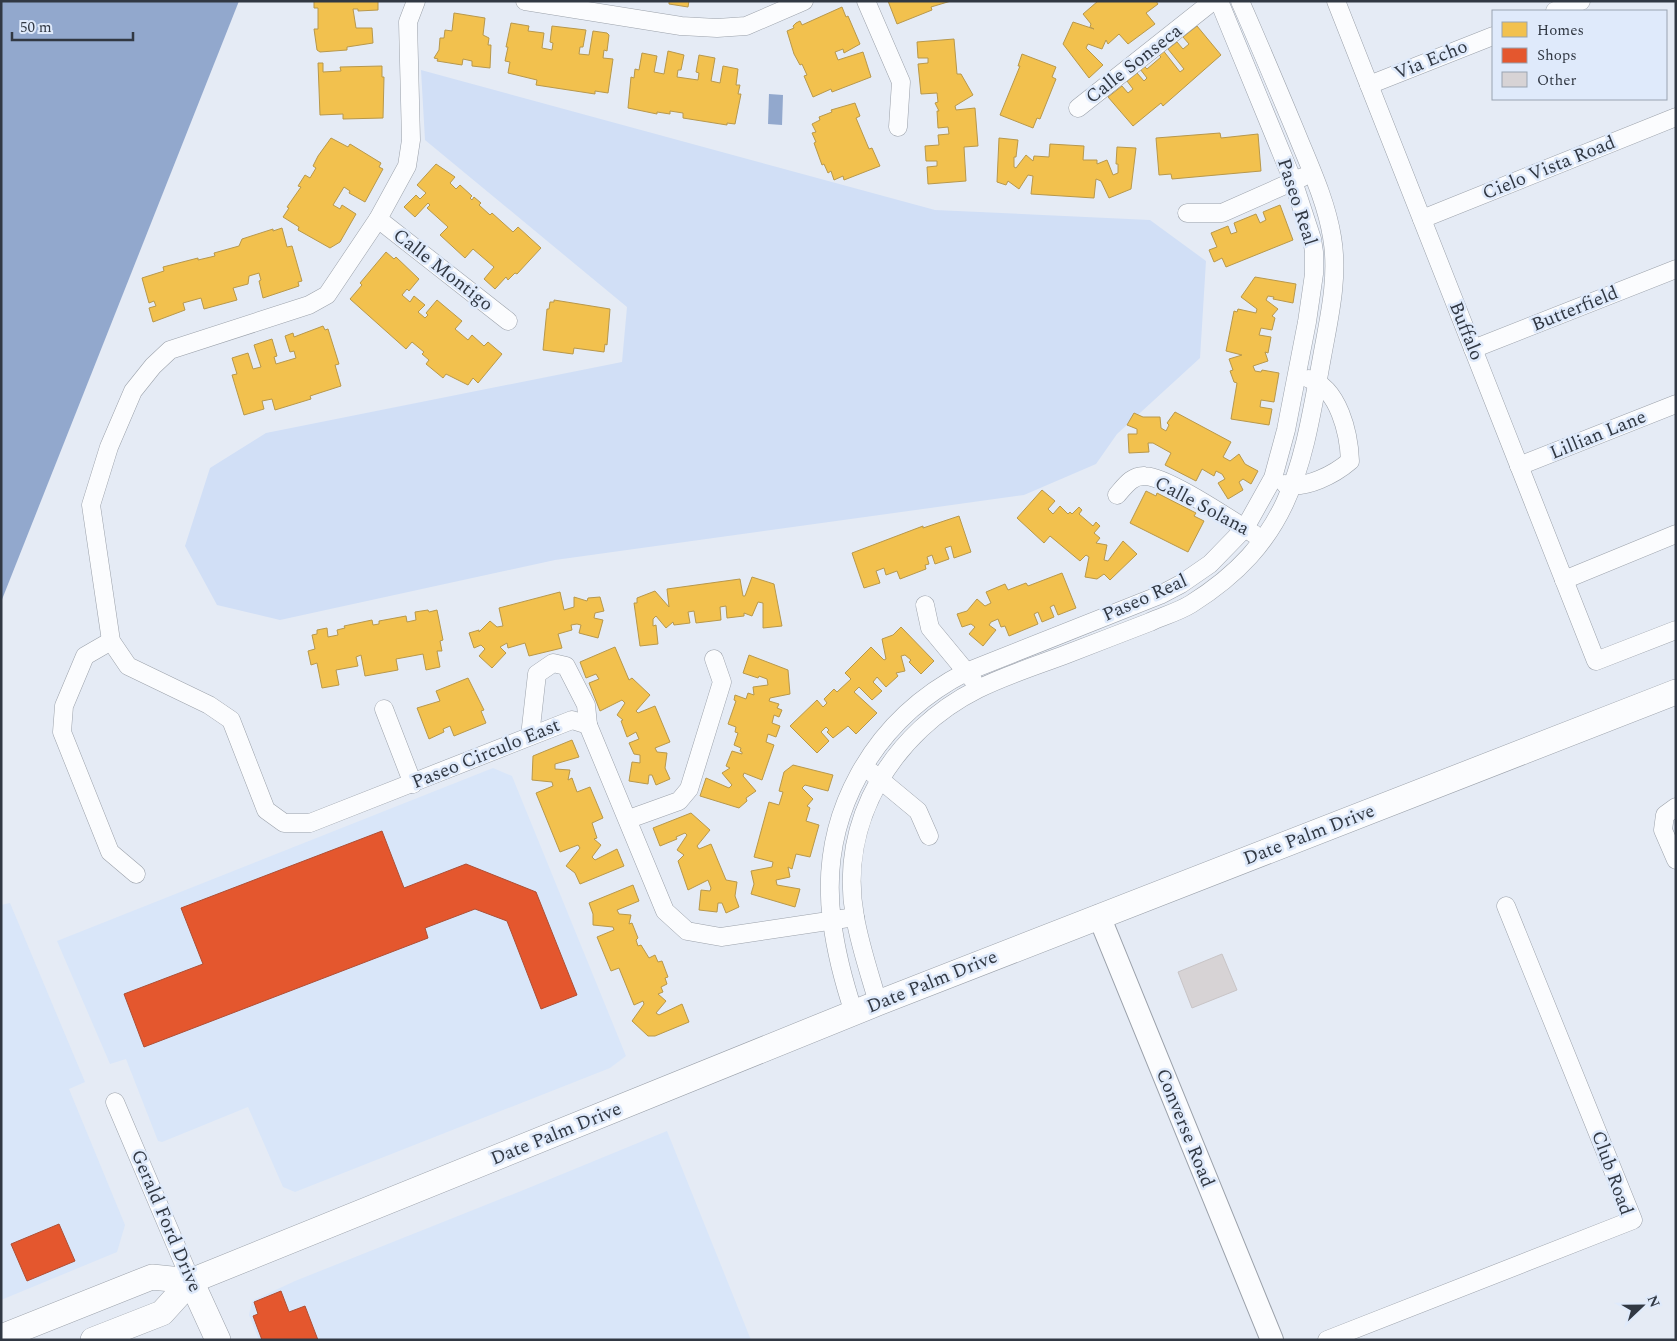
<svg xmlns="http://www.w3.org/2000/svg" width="1677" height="1341" font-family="Spectral,serif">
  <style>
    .built { fill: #d9e6f9 }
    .green { fill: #d1dff6 }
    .water { fill: #92a8cd }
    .homes { fill: #f2c14e; stroke: #b8984b }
    .shops { fill: #e4572e; stroke: #ae4e34 }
    .building { fill: #d7d3d5; stroke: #c8c4c6 }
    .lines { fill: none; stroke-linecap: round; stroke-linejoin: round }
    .minor-casing { stroke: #9ba1aa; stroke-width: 19 }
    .tertiary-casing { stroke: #9ba1aa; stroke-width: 24 }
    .secondary-casing { stroke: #9ba1aa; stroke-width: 26 }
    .minor { stroke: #fbfcfe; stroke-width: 18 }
    .tertiary { stroke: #fbfcfe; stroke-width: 22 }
    .secondary { stroke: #fbfcfe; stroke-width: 25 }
    .labels { text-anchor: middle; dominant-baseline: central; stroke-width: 5; stroke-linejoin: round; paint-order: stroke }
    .street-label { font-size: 19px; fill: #313843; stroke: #dfeafb }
  </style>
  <rect width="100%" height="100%" fill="#e5ebf5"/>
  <g class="built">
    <path d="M493,768L512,776L626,1056L610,1068L295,1192L283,1187L248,1107L162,1142L158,1141L126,1059L110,1064L57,941Z"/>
    <path d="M10,903L85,1082L69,1089L125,1225L117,1252L1,1300V905Z"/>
    <path d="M667,1131L751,1340H259L249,1315L252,1301L295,1281L526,1189Z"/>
  </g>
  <path class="green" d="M421,70L935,210L1150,220L1206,261L1200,358L1117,434L1096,464L1024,495L555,560L280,620L217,605L185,546L210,468L266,433L622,362L627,307L425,140Z"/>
  <g class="water">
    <path d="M1,1H239L1,602Z"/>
    <path d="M769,94L783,95L782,125L768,124Z"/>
  </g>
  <g class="homes">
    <path d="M314,1H378V10L358,11V9H353L356,28H372L373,43L347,47V50L320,52L317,50L314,29H318V8H314Z"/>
    <path d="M669,1H689L688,7L669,4Z"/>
    <path d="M888,1H951L931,7L932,10L897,24Z"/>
    <path d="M1098,1H1156L1158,4L1146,13L1155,24L1128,44L1119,34L1108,44L1106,40L1102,49L1088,44L1086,48L1103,65L1089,78L1063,44L1073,22L1094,29L1090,27L1091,24L1083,14Z"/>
    <path d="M842,7L846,17L848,16L860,44L844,53L843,49L835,52L838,60L863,52L871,77L832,92L831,89L813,97L804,76L807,75L802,64L800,65L794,54L787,31L794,28L793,26L796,23L800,21L802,25Z"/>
    <path d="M454,13L485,18L483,35L489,38L488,45H491L490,68L472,66V61L463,59L462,65L437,61L438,59L434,58L439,50L440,38H444L445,30L452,31Z"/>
    <path d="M511,23L529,26L528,31L544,33L542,48L552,50L553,43L550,42L552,26L586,30L583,47H580L579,54L589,55L593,31L607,33L609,35L607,51L604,50L603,58L613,59L608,93L595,91V94L536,85L537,80L508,73L510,62L505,61L508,47H506Z"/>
    <path d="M1197,26L1221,55L1163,106L1161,103L1133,126L1108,97L1122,86L1128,93L1133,89L1127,81L1137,73L1144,81L1147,78L1140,69L1144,66L1147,69L1161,57L1157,53L1162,49L1180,72L1184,69L1168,49L1177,42L1183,49L1189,44L1183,37Z"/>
    <path d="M954,39L957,74H961L973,95L955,106L956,110L975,108L978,146L964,147L966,181L928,184L927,167L937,166V161H926L925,146L939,145L938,135L949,134L948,127L938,128L937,111H939L935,103L938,102L937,93L921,94L918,64L928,63V58H918L917,42Z"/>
    <path d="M668,51L684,55L681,70H678L677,77L698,80L699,73L696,72L699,55L715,58L711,81L720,83L723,66L738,69L736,85H740L738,94H741L735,124L727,123V125L683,118V113L670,111V114L657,112V114L628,108L631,77L634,78L635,69L639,70L642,53L657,56L654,72L664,74Z"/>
    <path d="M1022,54L1056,67L1052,77L1056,79L1040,119L1037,118L1033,128L1000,115L1020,66H1018Z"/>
    <path d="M318,63H323V72L341,71L340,67L382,66V77H384L383,118L343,119V114L320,115Z"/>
    <path d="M855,103L860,116L856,118L869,149L872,148L880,166L844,180L843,176L834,180L831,171L828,173L824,164L822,165L814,143L816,142L812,133L816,132L812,124L820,120L819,117L832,112L831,110Z"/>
    <path d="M1220,133L1221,138L1258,134L1261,171L1172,179L1171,174L1159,175L1156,138Z"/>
    <path d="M331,138L348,147L350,144L381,163L379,167L383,169L365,202L349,193L350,191L344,187L333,205L340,209L342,205L356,214L340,242L330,248L298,230L299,227L283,217L289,208L287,207L301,187L298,186L305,175L310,178L316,168L313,166L318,156Z"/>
    <path d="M999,138L1018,140L1016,157H1014V167L1016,168L1026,155L1033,161L1034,156L1049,157L1050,144L1084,146L1083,160H1097V164L1107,160L1113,175L1118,173V164H1116L1117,147L1136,148L1131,189L1109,198L1101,181L1096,179L1094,198L1031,194L1033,176L1028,175L1019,189L1008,181L1006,185L997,182Z"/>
    <path d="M436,164L455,177L450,183L456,189L460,185L472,196L470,198L472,200L474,197L481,203L479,205L490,215L492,213L513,232L518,227L541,248L517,274L515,273L508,280L506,277L495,289L484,279L494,267L473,249L465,258L440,235L448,227L427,208L430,205L428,203L415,217L404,207L416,195L420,199L426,193L417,185Z"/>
    <path d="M1280,205L1293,240L1226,267L1222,258L1214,262L1209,250L1217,247L1211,233L1228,226L1231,234L1237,232L1234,223L1256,214L1260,223L1266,220L1263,212Z"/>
    <path d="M282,228L287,247L292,246L302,281L298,282L299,286L263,298L259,281L261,280L259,273L249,276L248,284L233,288L237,300L204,309L201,298L183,303L185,310L153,322L149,308L156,306L154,301L149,303L142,278L164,271L163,267L198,258V260L215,256L214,253L239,246L242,239L273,229V231Z"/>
    <path d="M386,252L394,259L396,257L419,279L409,291L407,289L402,295L410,302L414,296L425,305L418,312L425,318L428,315L426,313L437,300L462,321L455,329L468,340L472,335L484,346L488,342L502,354L478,383L473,378L468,385L446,374L443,378L426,364L429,360L422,354L424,352L412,342L406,349L350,299L362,285L360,283Z"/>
    <path d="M1255,277L1296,284L1293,303L1273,299L1274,297L1268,296L1266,300L1278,309L1272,316L1275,318L1272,330L1261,328L1259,335L1271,337L1268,353L1265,352L1268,361L1253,366L1255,371L1261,372L1262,370L1279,373L1274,402L1261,400L1260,407L1272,409L1269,425L1231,419L1237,383L1234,382L1230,371L1233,370L1229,359L1242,355L1226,351L1234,311L1237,312L1238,309L1256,313L1257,309L1241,297Z"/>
    <path d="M554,300L610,309L607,345L605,344L604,352L574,348L573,354L543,350L547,309H549L550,302H554Z"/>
    <path d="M323,326L325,330L328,329L339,364L335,365L341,386L310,396L311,399L275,410L272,399L262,401L264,409L244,415L232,375L237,374L232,358L248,353L253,369L261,367L254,345L272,339L277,356L274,357L276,364L296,358L294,351L290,352L285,336L293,333L294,337Z"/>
    <path d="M1175,412L1231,442L1223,457L1230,461L1239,454L1245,464L1258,471L1251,484L1243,479L1239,482L1243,490L1228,499L1218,483L1225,479L1222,474L1216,471L1214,476L1202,469L1196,481L1165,465L1171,453L1153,443H1148L1149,452L1129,453L1128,434H1137V429L1127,425L1134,413L1143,417H1160L1161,428L1166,431L1169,425L1167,423Z"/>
    <path d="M1042,490L1055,501L1048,509L1053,514L1060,506L1068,514L1070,512L1072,514L1079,507L1082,510L1079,514L1093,526L1096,522L1100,526L1094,533L1100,538L1096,543L1107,545L1104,560L1108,561L1123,541L1137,554L1110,580L1104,574L1097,579L1085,577L1089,557L1086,555L1080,561L1050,536L1044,543L1017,518Z"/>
    <path d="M1146,491L1156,496L1157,493L1196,513L1194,516L1204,521L1188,552L1130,523Z"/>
    <path d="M959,516L971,552L954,558L951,546L945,548L949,559L935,564L932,555L927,557L929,564L925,565L926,569L900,579L897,571L886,575L884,568L876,571L880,583L864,588L852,553L923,526V528Z"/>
    <path d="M1062,573L1076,608L1058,615L1054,605L1050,607L1054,617L1042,622L1038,612L1034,614L1038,624L1009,636L1005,626L1001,627L998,619L991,622L989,625L996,630L983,646L969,634L975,627L971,624L962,627L957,614L967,611L977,599L985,606L991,603L986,592L1005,584L1008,590L1026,583L1028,586Z"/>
    <path d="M752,577L774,584L782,626L763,628V603L758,602L752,616L744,613V616L727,618L726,606L720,607L721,620L696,623L694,611L688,612L690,623L674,625L673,622L666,628L656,616L653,619V626L656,625L658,644L640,646L634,603H637V598L655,591L669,607L667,589L740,579L743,596H745Z"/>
    <path d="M560,592L564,610L574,607V597L587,601L588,598L600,597L604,611L595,613L594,618L603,620L598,638L579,633L581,625L577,624L571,625L572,630L558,634L562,648L529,656L525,643L508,648L507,643L500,647L506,653L492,668L479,656L485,649L481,645L474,648L469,633L479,630V632L490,621L497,627L503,626L499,608Z"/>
    <path d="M428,610L429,612L437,610L443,640L440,641L442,651H437L440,667L426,670L423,654L396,659L398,670L365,676L361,655L356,657L358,666L336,670L339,685L322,688L317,663L311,665L308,651L315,649L312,635L317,634V630L327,628L328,637L338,635L337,630L345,628L344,626L372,620L373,625L379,624V621L406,616L407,622L416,620L415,612Z"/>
    <path d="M901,627L934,661L921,674L909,662L911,660L905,655L901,656L905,671L896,673L898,676L886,687L877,677L873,682L882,691L872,700L859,687L854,692L877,713L856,734L848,726L833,738L827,732L829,730L826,727L821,732L829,741L817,753L790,726L817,700L823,707L827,703L824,699L834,689L837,692L851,679L845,673L871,647L884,660L886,659L882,639L893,635Z"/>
    <path d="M615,647L629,680L632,678L650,695L636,711L638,713L655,706L670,742L655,748L657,752L667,753L665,768L670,779L656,785L652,775H649L648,784L629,781L632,762L640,763V755L634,754L629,743L639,739L636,732L627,737L621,721L623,720L617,715L625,703L622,700L600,711L589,683L599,679L596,674L586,678L580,662Z"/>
    <path d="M749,655L788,670L790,694L770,698L769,701L779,704L777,708L782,710L779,717L774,715L772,723L780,726L776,737L768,734L766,742L774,745L762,780L744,773L743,776L756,791L746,798L747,801L739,808L700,796L706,778L729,788L732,785L722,773L730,768L726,766L732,751L742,754V752L740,751L741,748L734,745L738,733L735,732L736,727L728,724L736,701L734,700L735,695L746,699L748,693L754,695L753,687L768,685L767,679L759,676L758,678L743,673Z"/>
    <path d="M468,678L484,710L481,711L486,723L454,736L450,726L443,729L444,732L429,739L417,708L440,701L436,691Z"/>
    <path d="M572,740L579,757L555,764V769L570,770L568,780L572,778L577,792L590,787L603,818L592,823L597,838L594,839L601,845L592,857L595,860L617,849L624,866L580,884L575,873L566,866L580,848L578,845L560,852L536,793L553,786L552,782L532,780L533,756Z"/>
    <path d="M793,765L833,775L828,791L805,785L802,788L813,799L807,806L810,808L806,821L819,825L810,857L796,854L792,869L788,867L790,877L776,880L777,885L800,889L795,907L751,894L754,884L751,871L772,867L773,862L754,857L769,802L779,805L783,792L779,791L784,772Z"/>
    <path d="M691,813L710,830L697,846L699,849L711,844L726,880L737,882L735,896L739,907L726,913L722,903H718L717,912L699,910L701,890L710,891L711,888L708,880L688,890L678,861L684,855L677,850L687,835L685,833L676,837L677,839L660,846L653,828Z"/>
    <path d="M633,885L639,901L617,910L619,914L631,915L629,924L632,923L638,938L636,940L638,946L641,945L649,958L655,955L658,962L662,961L668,977L665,978L667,984L661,987L663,992L658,994L666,1001L656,1013L659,1015L682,1004L689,1022L655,1036H648L632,1021L644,1004L643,1001L634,1005L619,968L611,971L597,937L614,930L613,927L593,925V914L589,903Z"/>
  </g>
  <g class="shops">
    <path d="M382,831L404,888L466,864L536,892L577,995L541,1009L507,921L475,909L425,928L428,938L144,1047L124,994L203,964L181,908Z"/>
    <path d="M59,1224L75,1261L27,1281L11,1244Z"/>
    <path d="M281,1291L289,1312L305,1306L318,1340H262L253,1316L258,1314L254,1302Z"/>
  </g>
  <path class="building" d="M1222,954L1237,990L1192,1008L1178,972Z"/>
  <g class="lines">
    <defs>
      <g id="minor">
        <path d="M416,1L408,22L411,140L407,166L378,219L327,295L309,305L170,350L153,366L133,391L109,447L91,505L111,641L128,666L209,705L231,720L266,810L284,823H310L572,720L588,725L665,911L687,931L721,937L855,917"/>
        <path d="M525,1L681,26L717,28L746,26L804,1"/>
        <path d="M866,1L901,82L898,127"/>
        <path d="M1336,1L1596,661L1676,630"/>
        <path d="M1555,11L1581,1"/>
        <path d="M1369,85L1493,36"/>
        <path d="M1078,108L1213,1"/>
        <path d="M1187,213H1222L1303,177"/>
        <path d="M378,219L508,321"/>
        <path d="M1422,219L1676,117"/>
        <path d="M1473,349L1676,269"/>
        <path d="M1519,466L1676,404"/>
        <path d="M1285,484C1305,490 1335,474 1350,461C1349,434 1339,388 1309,379"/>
        <path d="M1117,495C1125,486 1132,475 1145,476C1168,477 1231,520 1254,534"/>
        <path d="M1564,580L1676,534"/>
        <path d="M925,605L930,628L973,680"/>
        <path d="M111,641L85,656L64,706L62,732L110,852L136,874"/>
        <path d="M384,709L413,784"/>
        <path d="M530,736L537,674L553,663L566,666L586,705L588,725"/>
        <path d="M871,772L918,811L929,836"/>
        <path d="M1676,807L1665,815L1663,830L1676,860"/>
        <path d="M629,819L679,801L689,789L722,682L714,659"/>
        <path d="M878,1003C870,975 860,946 855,917C837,821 894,731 978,689C1006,675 1038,665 1067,654C1095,643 1122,633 1150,622C1163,616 1178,612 1191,604C1293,540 1302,466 1322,357C1329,318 1339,277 1332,237C1326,200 1309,165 1295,130C1277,87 1259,44 1240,1"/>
        <path d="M854,1013C844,983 836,953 832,921C818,815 873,720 966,672L1160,595L1181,584L1210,564L1245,528L1273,478L1286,430L1307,322L1314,274V252L1312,239L1293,181L1219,1"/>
        <path d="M115,1102L191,1281"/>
        <path d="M1327,1340L1633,1220L1506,906"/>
      </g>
      <path id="tertiary" d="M1099,916L1272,1340"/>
      <g id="secondary">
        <path d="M191,1281L218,1340"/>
        <path d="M1,1337L152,1277L191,1281"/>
        <path d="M93,1340L162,1313L191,1281L878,1003L1676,692"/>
      </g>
    </defs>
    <use href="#minor" class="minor-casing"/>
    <use href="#tertiary" class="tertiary-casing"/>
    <use href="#secondary" class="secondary-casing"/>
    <use href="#minor" class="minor"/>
    <use href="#tertiary" class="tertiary"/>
    <use href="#secondary" class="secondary"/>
  </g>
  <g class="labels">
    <g class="street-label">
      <text transform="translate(1431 60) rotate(-22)">Via Echo</text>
      <text transform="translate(1134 64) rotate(-38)">Calle Sonseca</text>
      <text transform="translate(1549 168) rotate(-22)">Cielo Vista Road</text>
      <text transform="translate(1297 202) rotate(72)">Paseo Real</text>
      <text transform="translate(443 270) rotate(38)">Calle Montigo</text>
      <text transform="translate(1575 309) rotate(-22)">Butterfield</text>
      <text transform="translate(1466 331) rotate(68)">Buffalo</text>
      <text transform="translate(1598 435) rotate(-22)">Lillian Lane</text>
      <text transform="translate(1202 506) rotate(28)">Calle Solana</text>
      <text transform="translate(1145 598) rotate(-24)">Paseo Real</text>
      <text transform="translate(486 754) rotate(-22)">Paseo Circulo East</text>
      <text transform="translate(1309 835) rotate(-21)">Date Palm Drive</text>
      <text transform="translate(932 982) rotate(-22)">Date Palm Drive</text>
      <text transform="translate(1185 1128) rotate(68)">Converse Road</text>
      <text transform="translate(556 1134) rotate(-22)">Date Palm Drive</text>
      <text transform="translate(1612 1173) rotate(70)">Club Road</text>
      <text transform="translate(166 1221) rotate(67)">Gerald Ford Drive</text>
    </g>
  </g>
  <rect width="1677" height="1341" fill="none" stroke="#313843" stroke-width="5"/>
  <rect x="1492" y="10" width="175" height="90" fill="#dfeafb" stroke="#99a3b1"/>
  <rect x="1502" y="22" width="25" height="15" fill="#f2c14e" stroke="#99a3b1"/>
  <text x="1537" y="35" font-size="15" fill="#313843">Homes</text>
  <rect x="1502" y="48" width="25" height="15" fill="#e4572e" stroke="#99a3b1"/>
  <text x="1537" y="60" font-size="15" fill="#313843">Shops</text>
  <rect x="1502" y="72" width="25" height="15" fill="#d7d3d5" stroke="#99a3b1"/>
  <text x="1537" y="85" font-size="15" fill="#313843">Other</text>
  <g transform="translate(1642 1306) rotate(68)" stroke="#dfeafb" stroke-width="4" paint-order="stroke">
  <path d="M0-4L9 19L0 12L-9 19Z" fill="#313843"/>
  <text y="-8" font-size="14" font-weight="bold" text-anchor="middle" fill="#313843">N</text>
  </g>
  <path d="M12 32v8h121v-8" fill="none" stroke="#313843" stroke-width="2.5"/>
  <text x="20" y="32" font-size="15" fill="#313843" stroke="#dfeafb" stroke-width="4" paint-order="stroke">50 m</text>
</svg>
